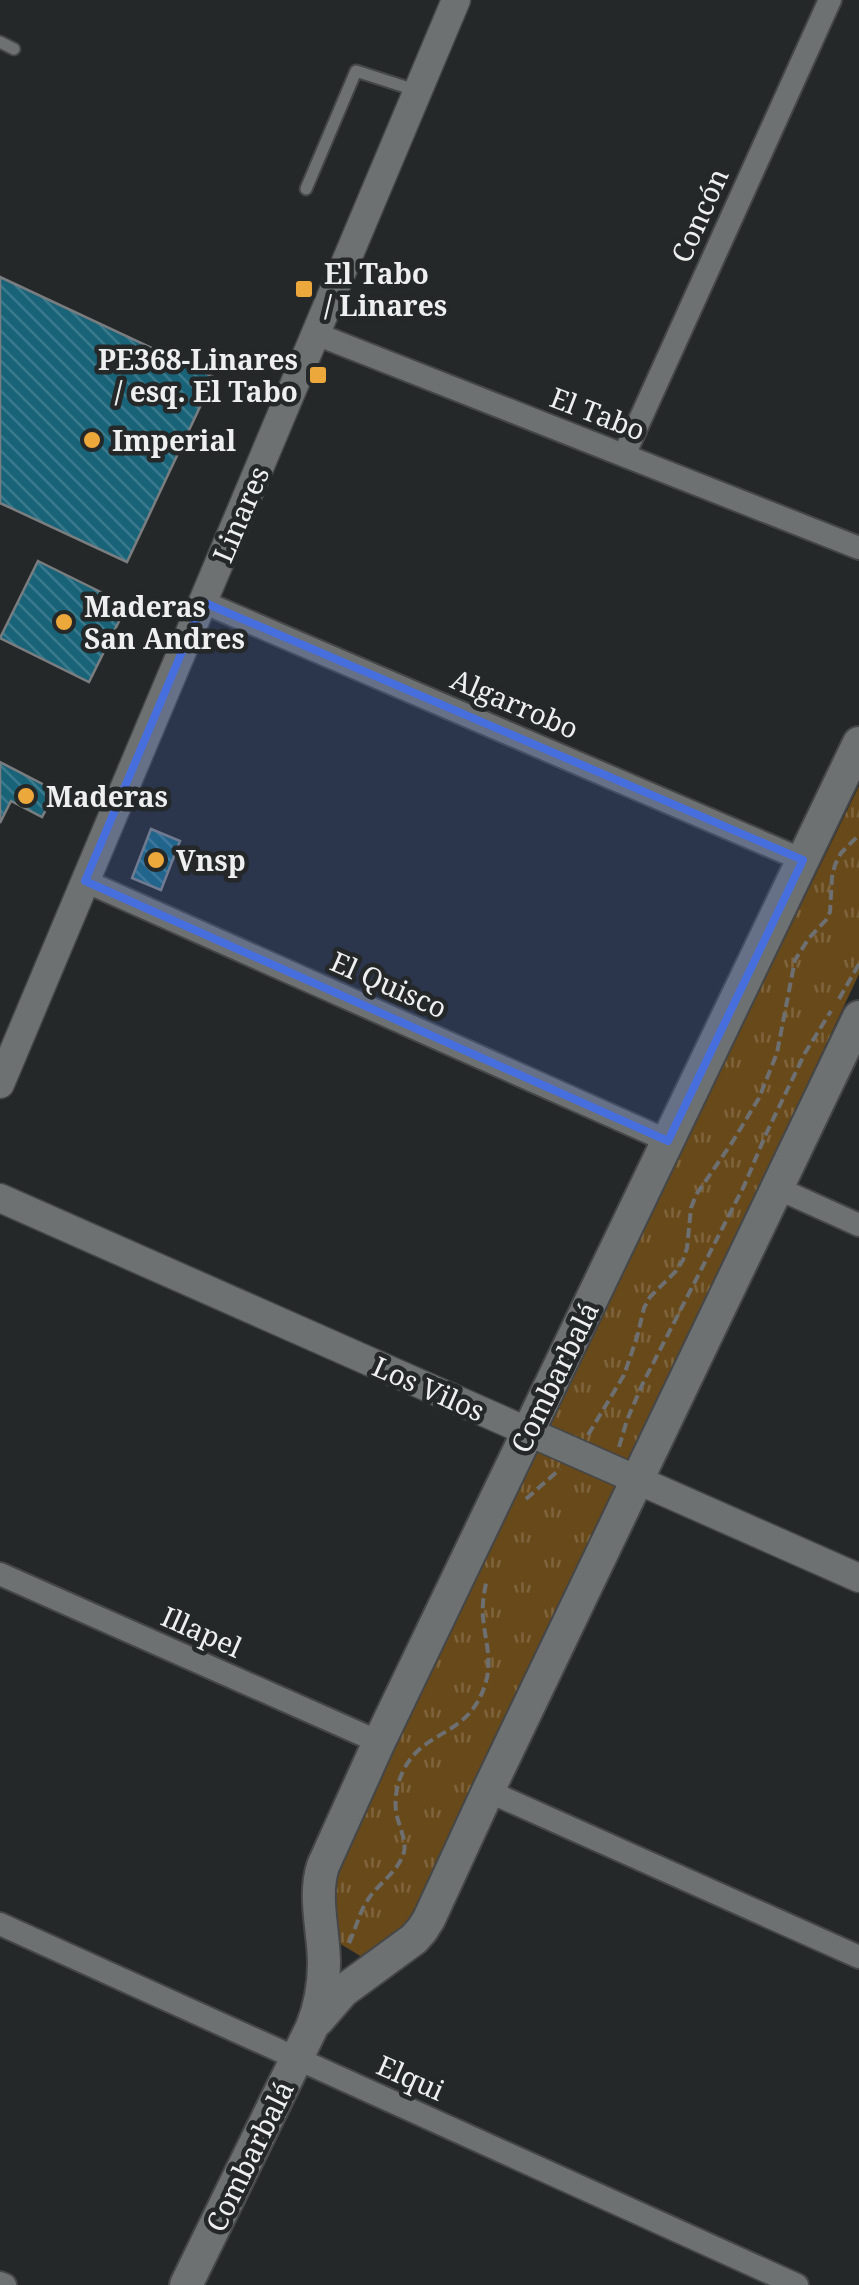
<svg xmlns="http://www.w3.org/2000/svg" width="859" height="2285" font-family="'Noto Serif',serif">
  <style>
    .park { fill: url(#park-tufts) }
    .building { fill: url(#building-back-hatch); stroke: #7a7d7f; stroke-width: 2.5 }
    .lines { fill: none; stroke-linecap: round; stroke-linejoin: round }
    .service-casing { stroke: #444647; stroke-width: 15 }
    .minor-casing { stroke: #444647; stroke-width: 26 }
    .tertiary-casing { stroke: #444647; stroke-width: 31 }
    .secondary-casing { stroke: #444647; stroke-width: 36 }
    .path { stroke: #6d6f70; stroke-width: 4; stroke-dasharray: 10 5; stroke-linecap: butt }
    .service { stroke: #6e7172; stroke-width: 11 }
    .minor { stroke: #6e7172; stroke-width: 22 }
    .tertiary { stroke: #6e7172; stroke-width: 28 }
    .secondary { stroke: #6e7172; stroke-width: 32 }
    .marked { fill: #476edd; fill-opacity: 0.2; stroke: #476edd; stroke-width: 8; stroke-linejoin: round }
    .poi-dot { fill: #eda83c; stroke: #252829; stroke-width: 4 }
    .labels { text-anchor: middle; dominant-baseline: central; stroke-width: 9; stroke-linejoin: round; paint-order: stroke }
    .street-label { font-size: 28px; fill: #eef0f0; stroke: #252829 }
    .poi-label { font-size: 28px; font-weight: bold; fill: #eef0f0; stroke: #252829; text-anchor: start }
  </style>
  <defs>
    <pattern id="park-tufts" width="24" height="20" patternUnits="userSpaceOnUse" patternTransform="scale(2.5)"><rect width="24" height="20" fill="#68491a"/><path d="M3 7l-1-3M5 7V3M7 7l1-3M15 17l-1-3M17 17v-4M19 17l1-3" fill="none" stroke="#7e643c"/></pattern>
    <pattern id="building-back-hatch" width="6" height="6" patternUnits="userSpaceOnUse" patternTransform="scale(2.5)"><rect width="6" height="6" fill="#196379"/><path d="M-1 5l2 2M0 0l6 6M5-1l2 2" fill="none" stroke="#3b7a8c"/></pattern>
  </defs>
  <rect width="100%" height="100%" fill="#252829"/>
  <path class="park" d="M859,786V974L415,1918L362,1957L334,1940L327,1877Z"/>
  <g class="building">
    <path d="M0,277L214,377L127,562L0,503Z"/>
    <path d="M38,561L127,605L89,682L0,638Z"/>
    <path d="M0,762L56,791L42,817L11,801L0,823Z"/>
    <path d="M151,829L180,841L161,890L132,878Z"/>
  </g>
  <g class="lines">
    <defs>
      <g id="service">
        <path d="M0,42L14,49"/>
        <path d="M306,189L356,71L415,90"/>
      </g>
      <g id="minor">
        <path d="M316,334L859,548"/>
        <path d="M624,455L830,0"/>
        <path d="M203,602L803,860"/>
        <path d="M85,881L668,1141"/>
        <path d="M777,1188L859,1225"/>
        <path d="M0,1574L379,1742"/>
        <path d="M488,1791L859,1957"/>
        <path d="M0,1924L797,2285"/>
        <path d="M0,2283L5,2285"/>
      </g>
      <g id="tertiary">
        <path d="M0,1084L456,0"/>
        <path d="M0,1198L859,1578"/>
      </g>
      <g id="secondary">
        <path d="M318,2020L343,1991L414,1939L422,1930L429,1919L488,1791L859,1017"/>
        <path d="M186,2285L312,2027C320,2007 324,1985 324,1963C324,1932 313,1896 323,1866L379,1742L859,743"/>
      </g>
    </defs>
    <use href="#service" class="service-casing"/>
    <use href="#minor" class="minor-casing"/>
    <use href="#tertiary" class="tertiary-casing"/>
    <use href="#secondary" class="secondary-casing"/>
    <g class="path">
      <path d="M839,999L859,964"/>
      <path d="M588,1435L624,1375L637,1337L644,1308L650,1297L676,1271L683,1260L687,1248L691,1208L696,1195L733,1141L759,1098L777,1053L795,960L809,938L826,920L830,912L832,877L835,865L841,853L859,835"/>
      <path d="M619,1447L627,1420L643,1383L744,1186L766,1134L805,1053L831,1011"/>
      <path d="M526,1499L560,1469"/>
      <path d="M349,1943C356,1929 359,1913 367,1901C378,1883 398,1873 404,1852C406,1841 402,1834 399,1823C392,1805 396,1781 407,1764C429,1729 469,1735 485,1685C493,1661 485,1641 483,1617C482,1604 484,1592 487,1579"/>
    </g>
    <use href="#service" class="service"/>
    <use href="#minor" class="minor"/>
    <use href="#tertiary" class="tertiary"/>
    <use href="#secondary" class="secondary"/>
  </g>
  <path class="marked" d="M203,602L803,860L668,1141L85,881Z"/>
  <g class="poi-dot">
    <rect x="294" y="279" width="20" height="20" rx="5"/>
    <rect x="308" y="365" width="20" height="20" rx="5"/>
    <circle cx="92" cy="440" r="10"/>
    <circle cx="64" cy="622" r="10"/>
    <circle cx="26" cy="796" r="10"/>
    <circle cx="156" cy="860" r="10"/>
  </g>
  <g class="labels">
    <g class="street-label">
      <text transform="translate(699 215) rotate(-66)">Concón</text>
      <text transform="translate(598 413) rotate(21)">El Tabo</text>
      <text transform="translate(240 514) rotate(-67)">Linares</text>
      <text transform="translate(515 703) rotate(23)">Algarrobo</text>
      <text transform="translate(389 984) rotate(24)">El Quisco</text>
      <text transform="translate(554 1377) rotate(-64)">Combarbalá</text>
      <text transform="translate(429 1388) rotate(24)">Los Vilos</text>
      <text transform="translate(202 1631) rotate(24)">Illapel</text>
      <text transform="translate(411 2077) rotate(24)">Elqui</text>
      <text transform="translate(249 2156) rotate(-64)">Combarbalá</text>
    </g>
    <g class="poi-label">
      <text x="324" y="273">El Tabo<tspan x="324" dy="32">/ Linares</tspan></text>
      <text x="298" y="359" text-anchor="end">PE368-Linares<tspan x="298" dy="32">/ esq. El Tabo</tspan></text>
      <text x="112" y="440">Imperial</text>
      <text x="84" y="606">Maderas<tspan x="84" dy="32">San Andres</tspan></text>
      <text x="46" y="796">Maderas</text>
      <text x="176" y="860">Vnsp</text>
    </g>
  </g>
</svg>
